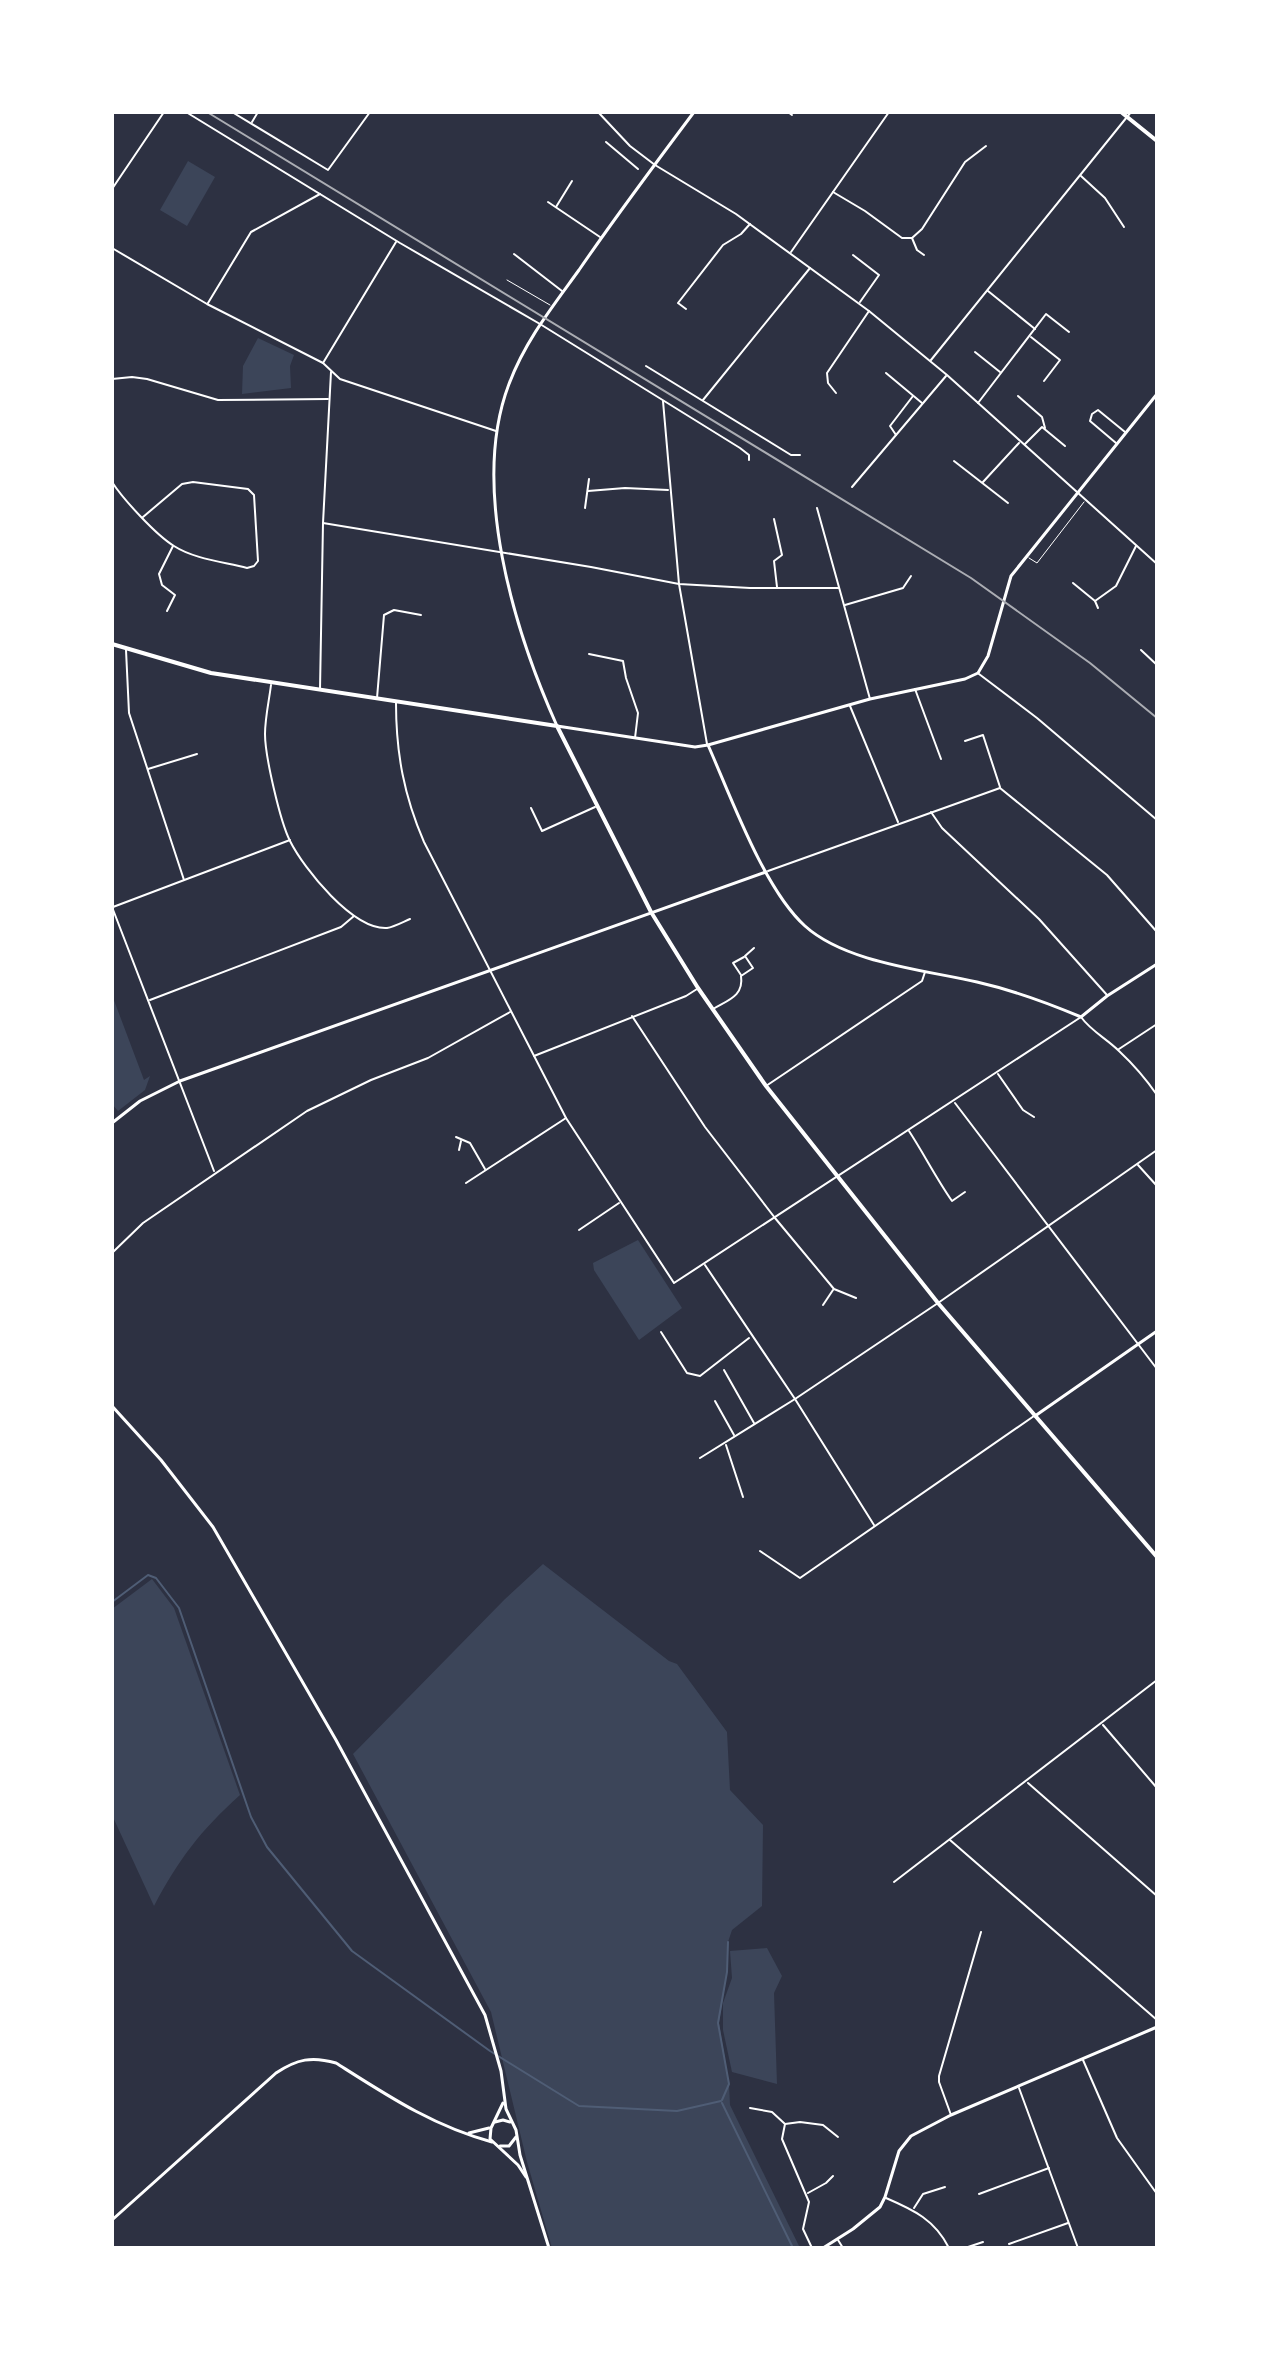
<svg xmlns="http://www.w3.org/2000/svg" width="1269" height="2360" font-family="Figtree,sans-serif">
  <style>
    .green { fill: #3c4559 }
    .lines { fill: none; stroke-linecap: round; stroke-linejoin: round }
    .stream { stroke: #4f5d75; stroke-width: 2 }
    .service { stroke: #fff; stroke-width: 1 }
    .minor { stroke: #fff; stroke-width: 2 }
    .tertiary { stroke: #fff; stroke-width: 3 }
    .secondary { stroke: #fff; stroke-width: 3 }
    .primary { stroke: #fff; stroke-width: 4 }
    .trunk { stroke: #fff; stroke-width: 4 }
    .rail { stroke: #abadb3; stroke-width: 2 }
  </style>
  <rect width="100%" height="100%" fill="#2d3142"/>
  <g class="green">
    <path d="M188,161L215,177L187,226L160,210Z"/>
    <path d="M258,338L294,355L290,366L291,388L242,394L243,366Z"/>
    <path d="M112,995L144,1080L150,1076L145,1090L118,1111L112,1104Z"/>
    <path d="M638,1240L682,1308L639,1340L594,1270L593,1263Z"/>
    <path d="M543,1564L669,1661L677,1664L727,1732L730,1790L763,1825L762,1906L732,1930L728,1942L727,1972L719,2023L729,2084L730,2105L800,2248H552L527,2162L491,2012L353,1754L505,1599Z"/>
    <path d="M152,1579L174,1608L240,1795C201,1830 178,1860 154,1906L112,1815V1609Z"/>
    <path d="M767,1948L782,1976L774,1993L777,2084L732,2072L723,2030V2003L732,1978L730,1951Z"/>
  </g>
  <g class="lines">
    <g class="stream">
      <path d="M112,1602L148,1575L156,1578L179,1608L251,1817L267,1847L352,1951L490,2051L579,2106L677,2111L721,2101"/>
      <path d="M722,2100L729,2084L718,2023L727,1972L728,1942"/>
      <path d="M722,2103L793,2248"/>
    </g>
    <g class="service">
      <path d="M507,280L550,305"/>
      <path d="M1029,558L1037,563L1084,502"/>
    </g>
    <g class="minor">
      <path d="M186,112L400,243L540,324L740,448L749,455V460"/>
      <path d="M232,112L328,170L370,112"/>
      <path d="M598,112L630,146L655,165L736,214L869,311L947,375L1157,564"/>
      <path d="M788,112L792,115"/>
      <path d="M252,122L258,112"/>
      <path d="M606,142L638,169"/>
      <path d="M1081,176L1105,198L1124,227"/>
      <path d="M112,189L164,112"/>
      <path d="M833,192L865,211L902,238H912L922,229L965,162L986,146"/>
      <path d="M548,202L600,237"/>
      <path d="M556,207L572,181"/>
      <path d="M912,238L917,250L924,255"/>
      <path d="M112,248L207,304L323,363L340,379L496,431"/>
      <path d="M791,252L889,112"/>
      <path d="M514,254L562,291"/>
      <path d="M853,255L879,275L860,302"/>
      <path d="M988,291L1035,329"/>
      <path d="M208,303L251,232L320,194"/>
      <path d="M686,309L678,303L723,245L741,234L750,224"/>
      <path d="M1031,337L1060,360L1044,381"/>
      <path d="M975,352L1000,372"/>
      <path d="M931,360L1131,112"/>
      <path d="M323,363L396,242"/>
      <path d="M646,366L791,455H800"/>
      <path d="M886,373L922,403"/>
      <path d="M112,379L132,377L147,379L218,400L328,399"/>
      <path d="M836,393L828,383L827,373L869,311"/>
      <path d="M1018,396L1042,417L1045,428"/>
      <path d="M703,400L810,268"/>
      <path d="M663,401L679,584L707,744"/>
      <path d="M978,403L1046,314L1069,332"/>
      <path d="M896,435L890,426L913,396"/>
      <path d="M1116,443L1090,421L1092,414L1098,410L1125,432"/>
      <path d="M1025,444L1042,427L1065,446"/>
      <path d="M954,461L1008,503"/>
      <path d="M112,482C123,499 156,535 174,546C194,559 224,562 247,568L254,566L258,561L254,495L248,489L193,482L182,484L143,517"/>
      <path d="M983,482L1019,443"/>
      <path d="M852,487L946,376"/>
      <path d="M588,491L625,488L668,490"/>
      <path d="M585,508L589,479"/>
      <path d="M817,508L870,699"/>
      <path d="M774,519L782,555L774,561L777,587"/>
      <path d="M323,523L591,567L679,584L750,588H839"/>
      <path d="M1073,583L1095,601L1098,608"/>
      <path d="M1095,601L1116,586L1136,546"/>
      <path d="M845,605L903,588L911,576"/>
      <path d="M167,611L175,595L162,585L159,574L173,546"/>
      <path d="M126,650L129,713L184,880"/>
      <path d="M1141,650L1157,665"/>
      <path d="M589,654L623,661L626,678L638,713L635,738"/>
      <path d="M979,674L1037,718L1157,820"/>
      <path d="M271,685C269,701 265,718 265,734C265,756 280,821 290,841C304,869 353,930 387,928C394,927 403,922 410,919"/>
      <path d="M320,689L323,523L331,372"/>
      <path d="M915,689L941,759"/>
      <path d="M377,698L384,615L394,610L421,615"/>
      <path d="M396,703C396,753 404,796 424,842L566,1118L674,1283L1081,1017C1091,1031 1107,1039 1119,1051C1134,1065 1146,1079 1157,1095"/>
      <path d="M850,706L898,822"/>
      <path d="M965,741L983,735L1000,787"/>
      <path d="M148,769L197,754"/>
      <path d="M1000,788L1107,875L1157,932"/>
      <path d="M531,808L542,831L595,807"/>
      <path d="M931,812L942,828L1039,919L1107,995"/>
      <path d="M768,871L1000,788"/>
      <path d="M112,907L214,1171"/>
      <path d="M113,907L290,840"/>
      <path d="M741,975L733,963L744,957"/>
      <path d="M150,1000L341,927L354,916"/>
      <path d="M713,1009C728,1000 744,996 741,976L753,968L745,956L754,948"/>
      <path d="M632,1016L705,1127L775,1218L834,1289L856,1298"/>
      <path d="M1119,1049L1157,1024"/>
      <path d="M534,1056L686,996L697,989"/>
      <path d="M998,1074L1023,1110L1034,1117"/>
      <path d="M766,1086L922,981L925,972"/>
      <path d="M955,1103L1157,1369"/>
      <path d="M909,1131C924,1154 936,1178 952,1201L965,1192"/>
      <path d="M456,1137L470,1143L485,1169"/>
      <path d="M459,1150L461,1141"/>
      <path d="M1138,1165L1157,1186"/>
      <path d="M466,1183L566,1118"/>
      <path d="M579,1230L619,1203"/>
      <path d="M112,1253L143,1223L307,1111L371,1080L428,1058L510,1012"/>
      <path d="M705,1265L795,1399L874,1525"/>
      <path d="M823,1305L833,1290"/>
      <path d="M661,1332L687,1373L700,1376L749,1338"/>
      <path d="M724,1370L754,1423"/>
      <path d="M715,1401L734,1435"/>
      <path d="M726,1445L743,1497"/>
      <path d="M700,1458L795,1399L938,1303L1157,1150"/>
      <path d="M760,1551L800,1578L1034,1416"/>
      <path d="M1103,1725L1157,1788"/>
      <path d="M1028,1783L1157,1896"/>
      <path d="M950,1840L1157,2020"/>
      <path d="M894,1882L1157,1680"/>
      <path d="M1083,2060L1117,2138L1157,2194"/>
      <path d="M1019,2088L1078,2248"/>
      <path d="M750,2108L772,2112L785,2124L782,2139L809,2202L803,2229L812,2248"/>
      <path d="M951,2115L939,2082V2076L981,1932"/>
      <path d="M785,2124L800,2122L823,2125L838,2137"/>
      <path d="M808,2193L826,2183L833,2176"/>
      <path d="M979,2194L1049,2168"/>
      <path d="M886,2198C914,2210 935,2220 949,2248"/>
      <path d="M914,2208L923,2194L945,2187"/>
      <path d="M838,2240L843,2248"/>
      <path d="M1009,2244L1068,2223"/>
      <path d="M965,2248L983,2242"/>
    </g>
    <g class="tertiary">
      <path d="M557,726C514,630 470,486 509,384C525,341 553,306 579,270C616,216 655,164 694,112"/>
      <path d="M708,745L870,699L965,679L978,673L988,656L1011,576L1157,394"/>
      <path d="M112,1406L161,1460L213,1527L336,1740L485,2015L501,2071L506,2109L516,2130L520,2155L549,2248"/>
      <path d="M1035,1416L1157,1331"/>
      <path d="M503,2103L491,2128L490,2139L518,2165L526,2177"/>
      <path d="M495,2122L503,2120L510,2122"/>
      <path d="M469,2133L489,2128"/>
      <path d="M500,2146H509L516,2137"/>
      <path d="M112,2220L276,2073C297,2059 312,2056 336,2063C388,2096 433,2126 492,2142"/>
      <path d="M823,2248L853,2229L880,2207L885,2197L899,2151L911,2136L951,2115L1157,2027"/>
    </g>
    <g class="secondary">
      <path d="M557,726L695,747L708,745C731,797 764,889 805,926C846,963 925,970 977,982C1012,990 1048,1003 1081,1017L1107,996L1157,964"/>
      <path d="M112,1123L140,1101L180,1081L766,872"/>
    </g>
    <path class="primary" d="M112,644L211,673L557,726L651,912L698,988L766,1086L938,1303L1157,1557"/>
    <path class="trunk" d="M1121,112L1157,141"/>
    <path class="rail" d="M207,112L971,578L1090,663L1157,718"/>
  </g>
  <rect width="1269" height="2360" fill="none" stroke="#ffffff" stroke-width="228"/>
</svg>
